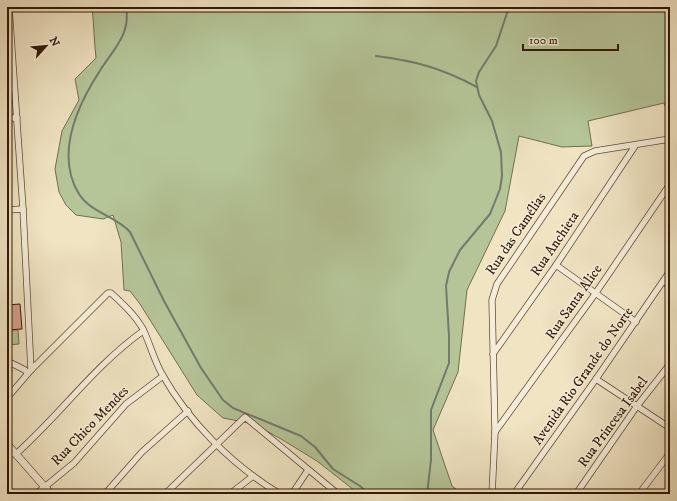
<svg xmlns="http://www.w3.org/2000/svg" width="677" height="501" font-family="'IM FELL DW Pica',serif">
  <style>
    .green { fill: #b5c598; stroke: #736e4e }
    .lines { fill: none; stroke-linecap: round; stroke-linejoin: round }
    .stream { stroke: #707c6d; stroke-width: 2 }
    .building { fill: #d99e90; stroke: #311804 }
    .minor-casing { stroke: #614b34; stroke-width: 7 }
    .tertiary-casing { stroke: #614b34; stroke-width: 8 }
    .minor { stroke: #f5edd8; stroke-width: 5.5 }
    .tertiary { stroke: #f5edd8; stroke-width: 7 }
    .labels { text-anchor: middle; dominant-baseline: central; stroke-width: 3; stroke-linejoin: round; paint-order: stroke }
    .street-label { font-size: 14px; fill: #311804; stroke: #f5edd8 }
  </style>
  <rect width="100%" height="100%" fill="#f0e4c3"/>
  <filter id="stains"><feTurbulence type="fractalNoise" baseFrequency=".005" numOctaves="4"/><feColorMatrix values="0 0 0 0 .2 0 0 0 0 .09 0 0 0 0 .02 0 0 0 .5 -.17"/></filter>
  <radialGradient id="worn" r=".72"><stop offset=".6" stop-color="#630" stop-opacity="0"/><stop offset="1" stop-color="#630" stop-opacity=".3"/></radialGradient>
  <g class="green">
    <path d="M92,7H670V120L664,103L588,121L592,146L562,147L519,136L505,211L467,290L458,372L433,430L452,486L462,494H359L317,461L281,439L254,424L223,418L197,395L140,304L130,291L124,290L121,242L113,215L103,219L76,215L66,205L59,192L55,169L62,131L79,100L75,79L96,58C94,41 94,24 92,7Z"/>
    <path d="M7,330H18L19,344L7,345Z"/>
  </g>
  <g class="lines">
    <g class="stream">
      <path d="M126,7C131,33 114,49 101,69C78,104 54,153 79,194C91,213 116,216 130,232L164,301L201,368L223,400L233,408L301,436L315,447L333,469L360,486L369,494"/>
      <path d="M376,56C416,61 441,68 477,87"/>
      <path d="M427,494L431,460V410L449,363V336L446,286L449,272L460,250L490,214L500,189L502,176L501,152L492,121L479,95L476,81L479,72L496,46L509,7"/>
    </g>
  </g>
  <g class="building">
    <path d="M20,304L22,329L7,330V305Z"/>
    <path d="M7,369L12,370L9,381H7Z"/>
  </g>
  <g class="lines">
    <defs>
      <g id="minor">
        <path d="M9,7L23,209L31,370"/>
        <path d="M7,118H17"/>
        <path d="M7,210L23,209"/>
        <path d="M556,265L636,322"/>
        <path d="M665,279L670,291"/>
        <path d="M493,354L556,265L635,146"/>
        <path d="M7,361L25,370L27,373"/>
        <path d="M596,379L670,428"/>
        <path d="M7,398L31,370L108,293H111C123,304 135,315 143,329C150,344 154,360 162,374C189,422 232,465 280,494"/>
        <path d="M495,432L595,294L670,184"/>
        <path d="M16,454C61,414 93,367 143,331"/>
        <path d="M7,457L14,452"/>
        <path d="M36,494L74,463L126,404L163,376"/>
        <path d="M105,494L142,452L188,411"/>
        <path d="M165,494L245,417L338,494"/>
        <path d="M230,494L253,476"/>
        <path d="M292,494L308,470"/>
        <path d="M492,494L495,432L492,300L497,284L584,156L595,151L670,139"/>
        <path d="M514,494L596,379L670,271"/>
        <path d="M576,494L637,406L670,364"/>
        <path d="M639,494L670,453"/>
      </g>
      <path id="tertiary" d="M7,444L51,494"/>
    </defs>
    <use href="#minor" class="minor-casing"/>
    <use href="#tertiary" class="tertiary-casing"/>
    <use href="#minor" class="minor"/>
    <use href="#tertiary" class="tertiary"/>
  </g>
  <g class="labels">
    <g class="street-label">
      <text transform="translate(516 234) rotate(-56)">Rua das Camélias</text>
      <text transform="translate(555 244) rotate(-56)">Rua Anchieta</text>
      <text transform="translate(574 302) rotate(-55)">Rua Santa Alice</text>
      <text transform="translate(583 376) rotate(-55)">Avenida Rio Grande do Norte</text>
      <text transform="translate(613 422) rotate(-54)">Rua Princesa Isabel</text>
      <text transform="translate(90 426) rotate(-46)">Rua Chico Mendes</text>
    </g>
  </g>
  <rect width="677" height="501" fill="none" stroke="#f0e4c3" stroke-width="24"/>
  <rect x="8" y="8" width="661" height="485" fill="none" stroke="#311804" stroke-width="2"/>
  <rect x="12" y="12" width="653" height="477" fill="none" stroke="#311804"/>
  <g transform="translate(46 46) rotate(63)" stroke="#f5edd8" stroke-width="3" paint-order="stroke">
  <path d="M0-3L7 15L0 10L-7 15Z" fill="#311804"/>
  <text y="-6" font-size="11" font-weight="bold" text-anchor="middle" fill="#311804">N</text>
  </g>
  <path d="M523 44v6h95v-6" fill="none" stroke="#311804" stroke-width="2"/>
  <text x="529" y="44" font-size="12" fill="#311804" stroke="#f5edd8" stroke-width="3" paint-order="stroke">100 m</text>
  <rect width="100%" height="100%" filter="url(#stains)"/>
  <rect width="100%" height="100%" fill="url(#worn)"/>
</svg>
